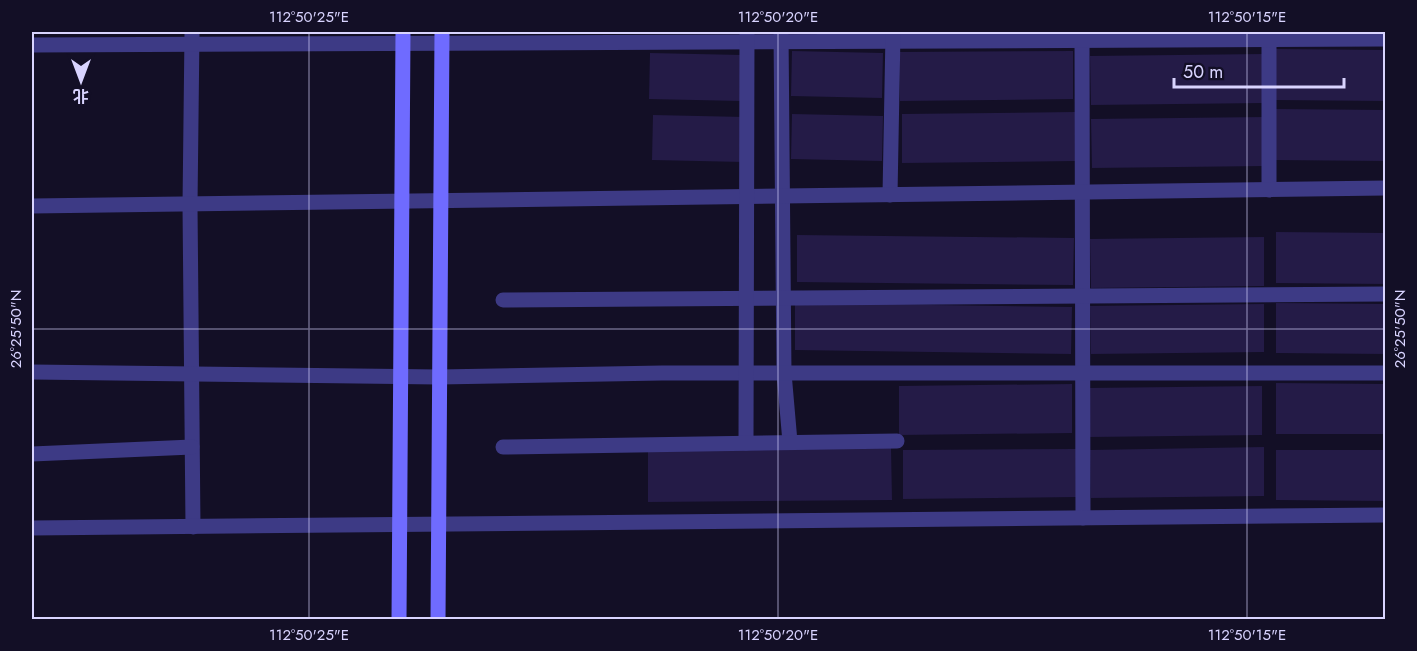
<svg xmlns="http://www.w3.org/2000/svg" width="1417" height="651" font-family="Jost,'Noto Sans SC',sans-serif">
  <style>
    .building { fill: #241b47 }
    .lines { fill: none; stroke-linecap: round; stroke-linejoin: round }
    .street { stroke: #3d3a85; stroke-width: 15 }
    .secondary { stroke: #6f6bff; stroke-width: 15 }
    .ticks { fill: none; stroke: #d9d4ff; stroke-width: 1.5; stroke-opacity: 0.45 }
    .neatline { fill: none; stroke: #d9d4ff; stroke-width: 2 }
    .ticks-label { font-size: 15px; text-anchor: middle; fill: #d9d4ff }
  </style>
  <rect width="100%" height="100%" fill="#130f26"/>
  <g class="building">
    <path d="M1274,49L1386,50V101L1274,100Z"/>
    <path d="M792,51L883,53L882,98L791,96Z"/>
    <path d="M1073,51V99L900,101V52Z"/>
    <path d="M650,53L742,55L741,101L649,99Z"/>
    <path d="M1264,54V103L1091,105L1090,56Z"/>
    <path d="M1273,109L1386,110V161L1273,160Z"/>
    <path d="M1075,112L1076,161L902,163V114Z"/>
    <path d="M792,114L883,116L882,161L791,159Z"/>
    <path d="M653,115L745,117L744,162L652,160Z"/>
    <path d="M1265,117V166L1092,168L1091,119Z"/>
    <path d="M1276,232L1386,233V284L1276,283Z"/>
    <path d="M797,235L1074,238L1073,285L797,282Z"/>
    <path d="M1264,237V286L1091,288L1090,239Z"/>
    <path d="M795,303L1072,307L1071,354L795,350Z"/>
    <path d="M1276,303L1386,304V354L1276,353Z"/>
    <path d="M1264,304V352L1091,354L1090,306Z"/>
    <path d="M1276,383L1386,384V434H1276Z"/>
    <path d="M1072,384V433L899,435V386Z"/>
    <path d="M1262,386V435L1089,437L1088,388Z"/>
    <path d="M1264,447V496L1091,498L1090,450Z"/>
    <path d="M891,448L892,500L648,502V450Z"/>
    <path d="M1076,449L1077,497L903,499V450Z"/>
    <path d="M1276,450H1386V501L1276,500Z"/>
  </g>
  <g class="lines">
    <g class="street">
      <path d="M192,32L190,205L193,527"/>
      <path d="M781,32L784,373L790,442"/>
      <path d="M1082,32L1083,518"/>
      <path d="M1269,32V190"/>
      <path d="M32,45L1386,39"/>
      <path d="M890,195L893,33"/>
      <path d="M32,206L1386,188"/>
      <path d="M503,300L1386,294"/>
      <path d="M32,372L439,377L662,373H1386"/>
      <path d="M746,443L747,32"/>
      <path d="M503,447L897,441"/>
      <path d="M32,454L192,447"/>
      <path d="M32,528L1386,515"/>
    </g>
    <g class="secondary">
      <path d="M399,620L403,32"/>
      <path d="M438,620L442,32"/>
    </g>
  </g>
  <path class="ticks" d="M309,32V620M778,32V620M1247,32V620M32,329H1386"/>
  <rect width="1417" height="651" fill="none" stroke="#130f26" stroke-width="66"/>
  <g transform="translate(81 81) rotate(180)" stroke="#130f26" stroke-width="4.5" paint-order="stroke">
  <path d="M0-4.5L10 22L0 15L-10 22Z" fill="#d9d4ff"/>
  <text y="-9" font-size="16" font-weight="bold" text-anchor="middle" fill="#d9d4ff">北</text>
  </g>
  <path d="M1174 78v9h170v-9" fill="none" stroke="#d9d4ff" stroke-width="3"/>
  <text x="1183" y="78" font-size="18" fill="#d9d4ff" stroke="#130f26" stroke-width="4.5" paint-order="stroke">50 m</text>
  <rect x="33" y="33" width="1351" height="585" class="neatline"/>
  <g class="ticks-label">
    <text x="309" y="22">112°50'25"E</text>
    <text x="778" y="22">112°50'20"E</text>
    <text x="1247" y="22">112°50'15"E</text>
    <text transform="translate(1400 329) rotate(-90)" y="5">26°25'50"N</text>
    <text transform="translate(16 329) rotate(-90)" y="5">26°25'50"N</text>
    <text x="309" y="640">112°50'25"E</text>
    <text x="778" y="640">112°50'20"E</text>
    <text x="1247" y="640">112°50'15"E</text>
  </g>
</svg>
